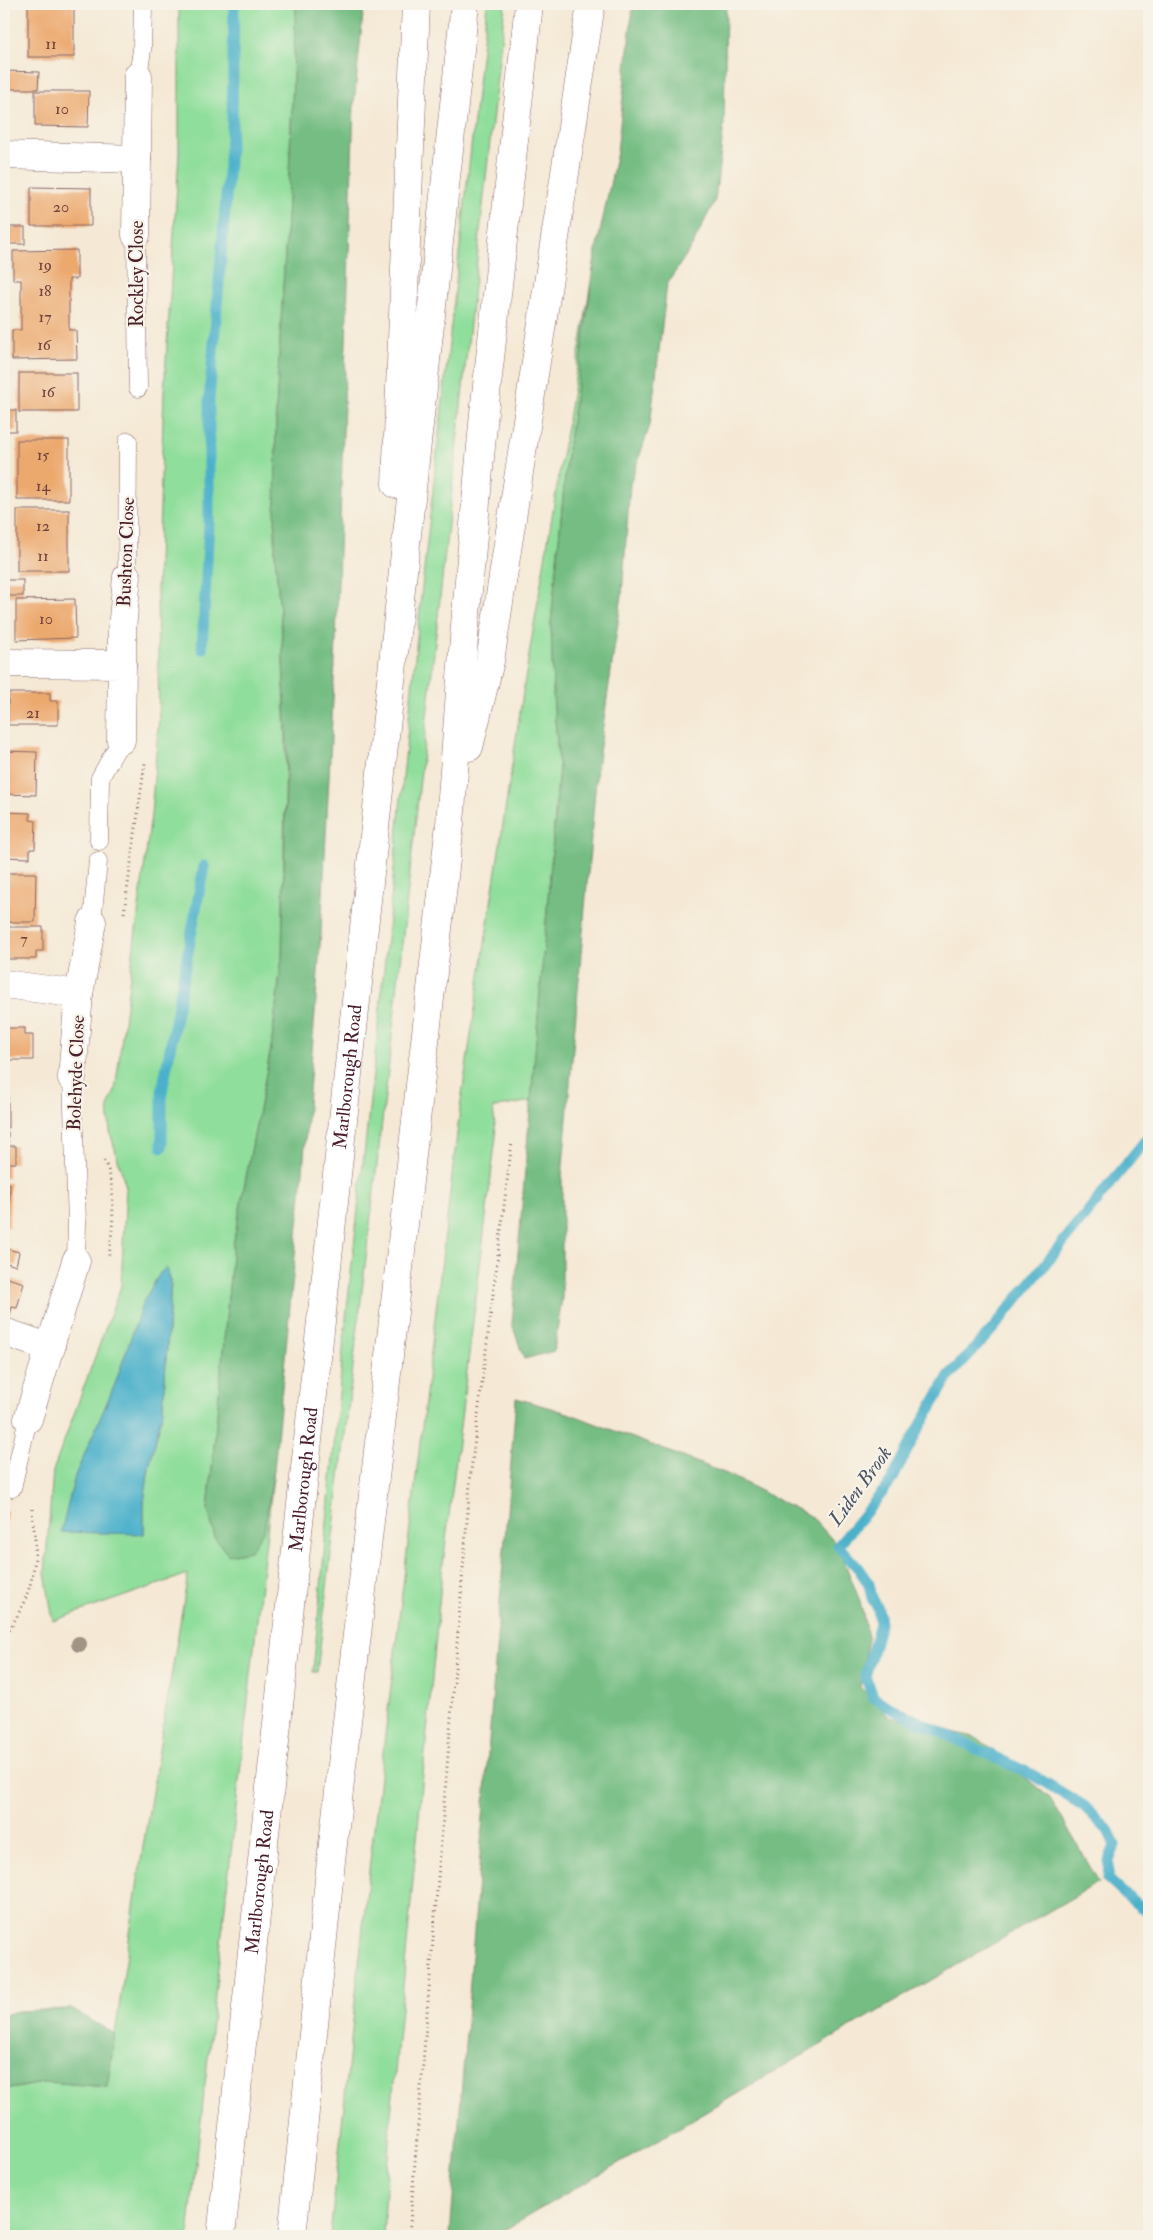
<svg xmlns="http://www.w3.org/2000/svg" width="1153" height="2240" font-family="'IM FELL Double Pica',serif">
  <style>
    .green { fill: #90de9b; stroke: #6d7e63; fill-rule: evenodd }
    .forest { fill: #74bd83; stroke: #5f6e57 }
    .water { fill: #4cb1cb; stroke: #4b687b }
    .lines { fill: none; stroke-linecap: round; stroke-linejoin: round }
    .stream { stroke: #4cb1cb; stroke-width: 11 }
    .building { fill: #eca96e }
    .service-casing { stroke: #866666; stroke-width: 19 }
    .minor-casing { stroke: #866666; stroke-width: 29 }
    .trunk-casing { stroke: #866666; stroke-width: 29 }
    .path { stroke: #866666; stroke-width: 3; stroke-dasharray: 1 4; stroke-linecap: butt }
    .service { stroke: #fff; stroke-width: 18 }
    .minor { stroke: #fff; stroke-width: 28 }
    .trunk { stroke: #fff; stroke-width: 28 }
    .tree { fill: #a19487 }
    .labels { text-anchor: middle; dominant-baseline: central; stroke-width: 4.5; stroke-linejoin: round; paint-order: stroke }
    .number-label { font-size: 16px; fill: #72423c }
    .street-label { font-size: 19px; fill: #4a1f2b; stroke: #f7f3e8 }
    .water-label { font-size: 20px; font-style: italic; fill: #4b5263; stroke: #f7f3e8 }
  </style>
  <rect width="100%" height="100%" fill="#f7f3e8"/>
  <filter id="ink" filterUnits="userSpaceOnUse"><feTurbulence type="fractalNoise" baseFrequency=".02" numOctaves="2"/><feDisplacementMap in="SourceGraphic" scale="10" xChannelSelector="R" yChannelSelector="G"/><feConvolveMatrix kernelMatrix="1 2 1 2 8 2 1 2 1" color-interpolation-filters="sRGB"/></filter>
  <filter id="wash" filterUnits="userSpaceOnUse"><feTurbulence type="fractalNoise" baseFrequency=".0096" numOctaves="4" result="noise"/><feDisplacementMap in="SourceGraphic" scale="20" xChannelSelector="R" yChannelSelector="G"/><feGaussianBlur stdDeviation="1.12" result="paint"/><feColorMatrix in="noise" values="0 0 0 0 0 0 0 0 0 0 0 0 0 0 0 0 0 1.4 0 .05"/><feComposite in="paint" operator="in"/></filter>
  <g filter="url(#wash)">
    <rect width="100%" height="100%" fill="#f5e9d5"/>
    <g class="green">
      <path d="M179,4H296L288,201L276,410L275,553L282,636L286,737L282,957L271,1048L233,1245L208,1510L264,1530L274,1469L188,2236H4V2090L49,2082L107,2087L142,1853L188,1574L53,1621L45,1572L53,1471L121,1286L126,1187L110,1132L108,1107L115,1091L151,815L159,717L157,591L164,392L179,154ZM166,1268L171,1281L163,1410L149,1467L144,1502V1534L75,1476Z"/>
      <path d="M487,4H505L390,1054L317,1672H313L346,1318L379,1019L422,587Z"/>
      <path d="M596,251L567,456L551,623L553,695L559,768L531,1101L493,1108L496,1136L442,1572L390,2125L383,2236H330L370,1861L461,1101L525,679Z"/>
    </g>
    <g class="forest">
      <path d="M296,4H364L354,103L336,641L321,932L302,1184L274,1469L264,1530L250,1551L228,1555L215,1538L208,1510L233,1245L271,1048L282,957L287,746L282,636L275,553L276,410L288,201Z"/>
      <path d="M633,4H726L724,124L715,200L692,246L667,284L650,425L630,484L622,595L597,767L562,1177V1298L554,1351L524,1359L512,1324L559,768L553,695L551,623L567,456L596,251L617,152Z"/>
      <path d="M516,1398L568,1413L727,1474L812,1517L838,1546L860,1601L868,1637L860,1687L890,1717L978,1738L1050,1798L1099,1882L494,2236H450Z"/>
      <path d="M71,2009L115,2034L107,2087L49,2082L4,2090V2015L17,2011Z"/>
    </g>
    <path class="water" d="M166,1268L171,1281L163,1410L149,1467L144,1502V1534L61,1532L75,1476L115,1384L143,1302L160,1273Z"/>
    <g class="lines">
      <g class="stream">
        <path d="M202,649L209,525V401L232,126L234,4"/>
        <path d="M1149,1136L992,1330L949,1376L914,1437L891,1482L838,1546L858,1568L869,1584L872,1598L878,1608L880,1623L865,1677L874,1698L894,1710L1031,1774L1084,1806L1108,1830L1115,1845L1109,1861L1108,1879L1121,1891L1149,1914"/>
        <path d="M162,1147V1092L204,866"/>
      </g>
    </g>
    <g id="blocks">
      <g class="building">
        <rect x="28" y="4" width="46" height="53"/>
        <path d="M4,71L39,72L38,89H4Z"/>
        <path d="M35,91H89L88,127L35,126Z"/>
        <path d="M31,187L91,188V226H31Z"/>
        <rect x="4" y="227" width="21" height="17"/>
        <path d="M77,250V279H69V330H76L77,359L12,360V330H21V280H13V251Z"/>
        <rect x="19" y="373" width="58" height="39"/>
        <rect x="4" y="410" width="12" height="21"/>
        <rect x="17" y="440" width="52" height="60"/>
        <rect x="17" y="510" width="52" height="61"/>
        <rect x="4" y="580" width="19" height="16"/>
        <path d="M75,599L76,638L16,640V600Z"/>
        <path d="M8,693H50V701H58V725H8Z"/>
        <rect x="4" y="721" width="2" height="19"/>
        <path d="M4,751L37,752L36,795L4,794Z"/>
        <path d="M4,812L30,813V820L36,821L35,849H30V858L4,857Z"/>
        <path d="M4,873H36L35,922H4Z"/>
        <path d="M4,927H43V951H36V959H4Z"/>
        <path d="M4,1028H25V1035H33V1060H4Z"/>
        <rect x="4" y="1079" width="4" height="49"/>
        <path d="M4,1132H8V1146H16V1163H8V1177H4Z"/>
        <path d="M4,1183H10L9,1227H4Z"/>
        <path d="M4,1248L19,1252L16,1266L4,1262Z"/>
        <path d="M4,1277L24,1283L17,1308L12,1307L10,1314L4,1312Z"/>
        <path d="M4,1510L7,1511L5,1527H4Z"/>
      </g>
    </g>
  </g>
  <g filter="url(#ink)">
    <use href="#blocks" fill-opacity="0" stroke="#866666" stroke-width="1"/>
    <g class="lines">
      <defs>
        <g id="service">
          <path d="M138,76L142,50L143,4"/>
          <path d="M136,235L138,388"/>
          <path d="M127,577L128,441"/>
          <path d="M99,841L100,778L121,740"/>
          <path d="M92,922L98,861"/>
          <path d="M72,1078L77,1223L76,1261"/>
          <path d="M12,1488L28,1419"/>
        </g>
        <g id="minor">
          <path d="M4,155L137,159L138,76"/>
          <path d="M136,235L137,159"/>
          <path d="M4,663L122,664L121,740"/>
          <path d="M122,664V629L127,577"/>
          <path d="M4,984L79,994"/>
          <path d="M72,1078L79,994L92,922"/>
          <path d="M4,1332L51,1348"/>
          <path d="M28,1419L76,1261"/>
        </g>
        <g id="trunk">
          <path d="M396,484L416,4"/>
          <path d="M469,747L490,661L591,4"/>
          <path id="s1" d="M221,2236L465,4"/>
          <path d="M292,2236L331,1861L450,824L465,625L484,413L529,4"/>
        </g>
      </defs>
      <use href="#service" class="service-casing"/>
      <use href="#minor" class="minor-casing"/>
      <use href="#trunk" class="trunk-casing"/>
      <g class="path">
        <path d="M124,913L145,763"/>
        <path d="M104,1161C117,1181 113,1231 109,1255"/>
        <path d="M4,1638C26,1604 37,1578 35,1537C34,1527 32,1517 32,1506"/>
        <path d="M409,2236L471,1471L512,1142"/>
      </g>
      <use href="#service" class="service"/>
      <use href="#minor" class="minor"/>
      <use href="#trunk" class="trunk"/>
    </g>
    <circle class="tree" cx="79" cy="1644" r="8"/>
  </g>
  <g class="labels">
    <g class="number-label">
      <text x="51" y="44">11</text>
      <text x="62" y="109">10</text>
      <text x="61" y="207">20</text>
      <text x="45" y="265">19</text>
      <text x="45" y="291">18</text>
      <text x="45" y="317">17</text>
      <text x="44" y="345">16</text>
      <text x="48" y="392">16</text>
      <text x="43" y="455">15</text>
      <text x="43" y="486">14</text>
      <text x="43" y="526">12</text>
      <text x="43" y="556">11</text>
      <text x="46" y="619">10</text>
      <text x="33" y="713">21</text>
      <text x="24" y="939">7</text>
    </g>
    <g class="street-label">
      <text transform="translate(137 274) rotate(-90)">Rockley Close</text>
      <text transform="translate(126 552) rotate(-88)">Bushton Close</text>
      <text transform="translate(76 1073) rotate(-88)">Bolehyde Close</text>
      <text stroke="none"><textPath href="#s1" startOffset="1166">Marlborough Road</textPath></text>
      <text stroke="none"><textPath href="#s1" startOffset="761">Marlborough Road</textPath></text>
      <text stroke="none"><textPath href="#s1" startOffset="356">Marlborough Road</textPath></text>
    </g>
    <g class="water-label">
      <text transform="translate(860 1486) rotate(-54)">Liden Brook</text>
    </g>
  </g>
  <rect width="1153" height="2240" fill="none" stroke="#f7f3e8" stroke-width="20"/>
</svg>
